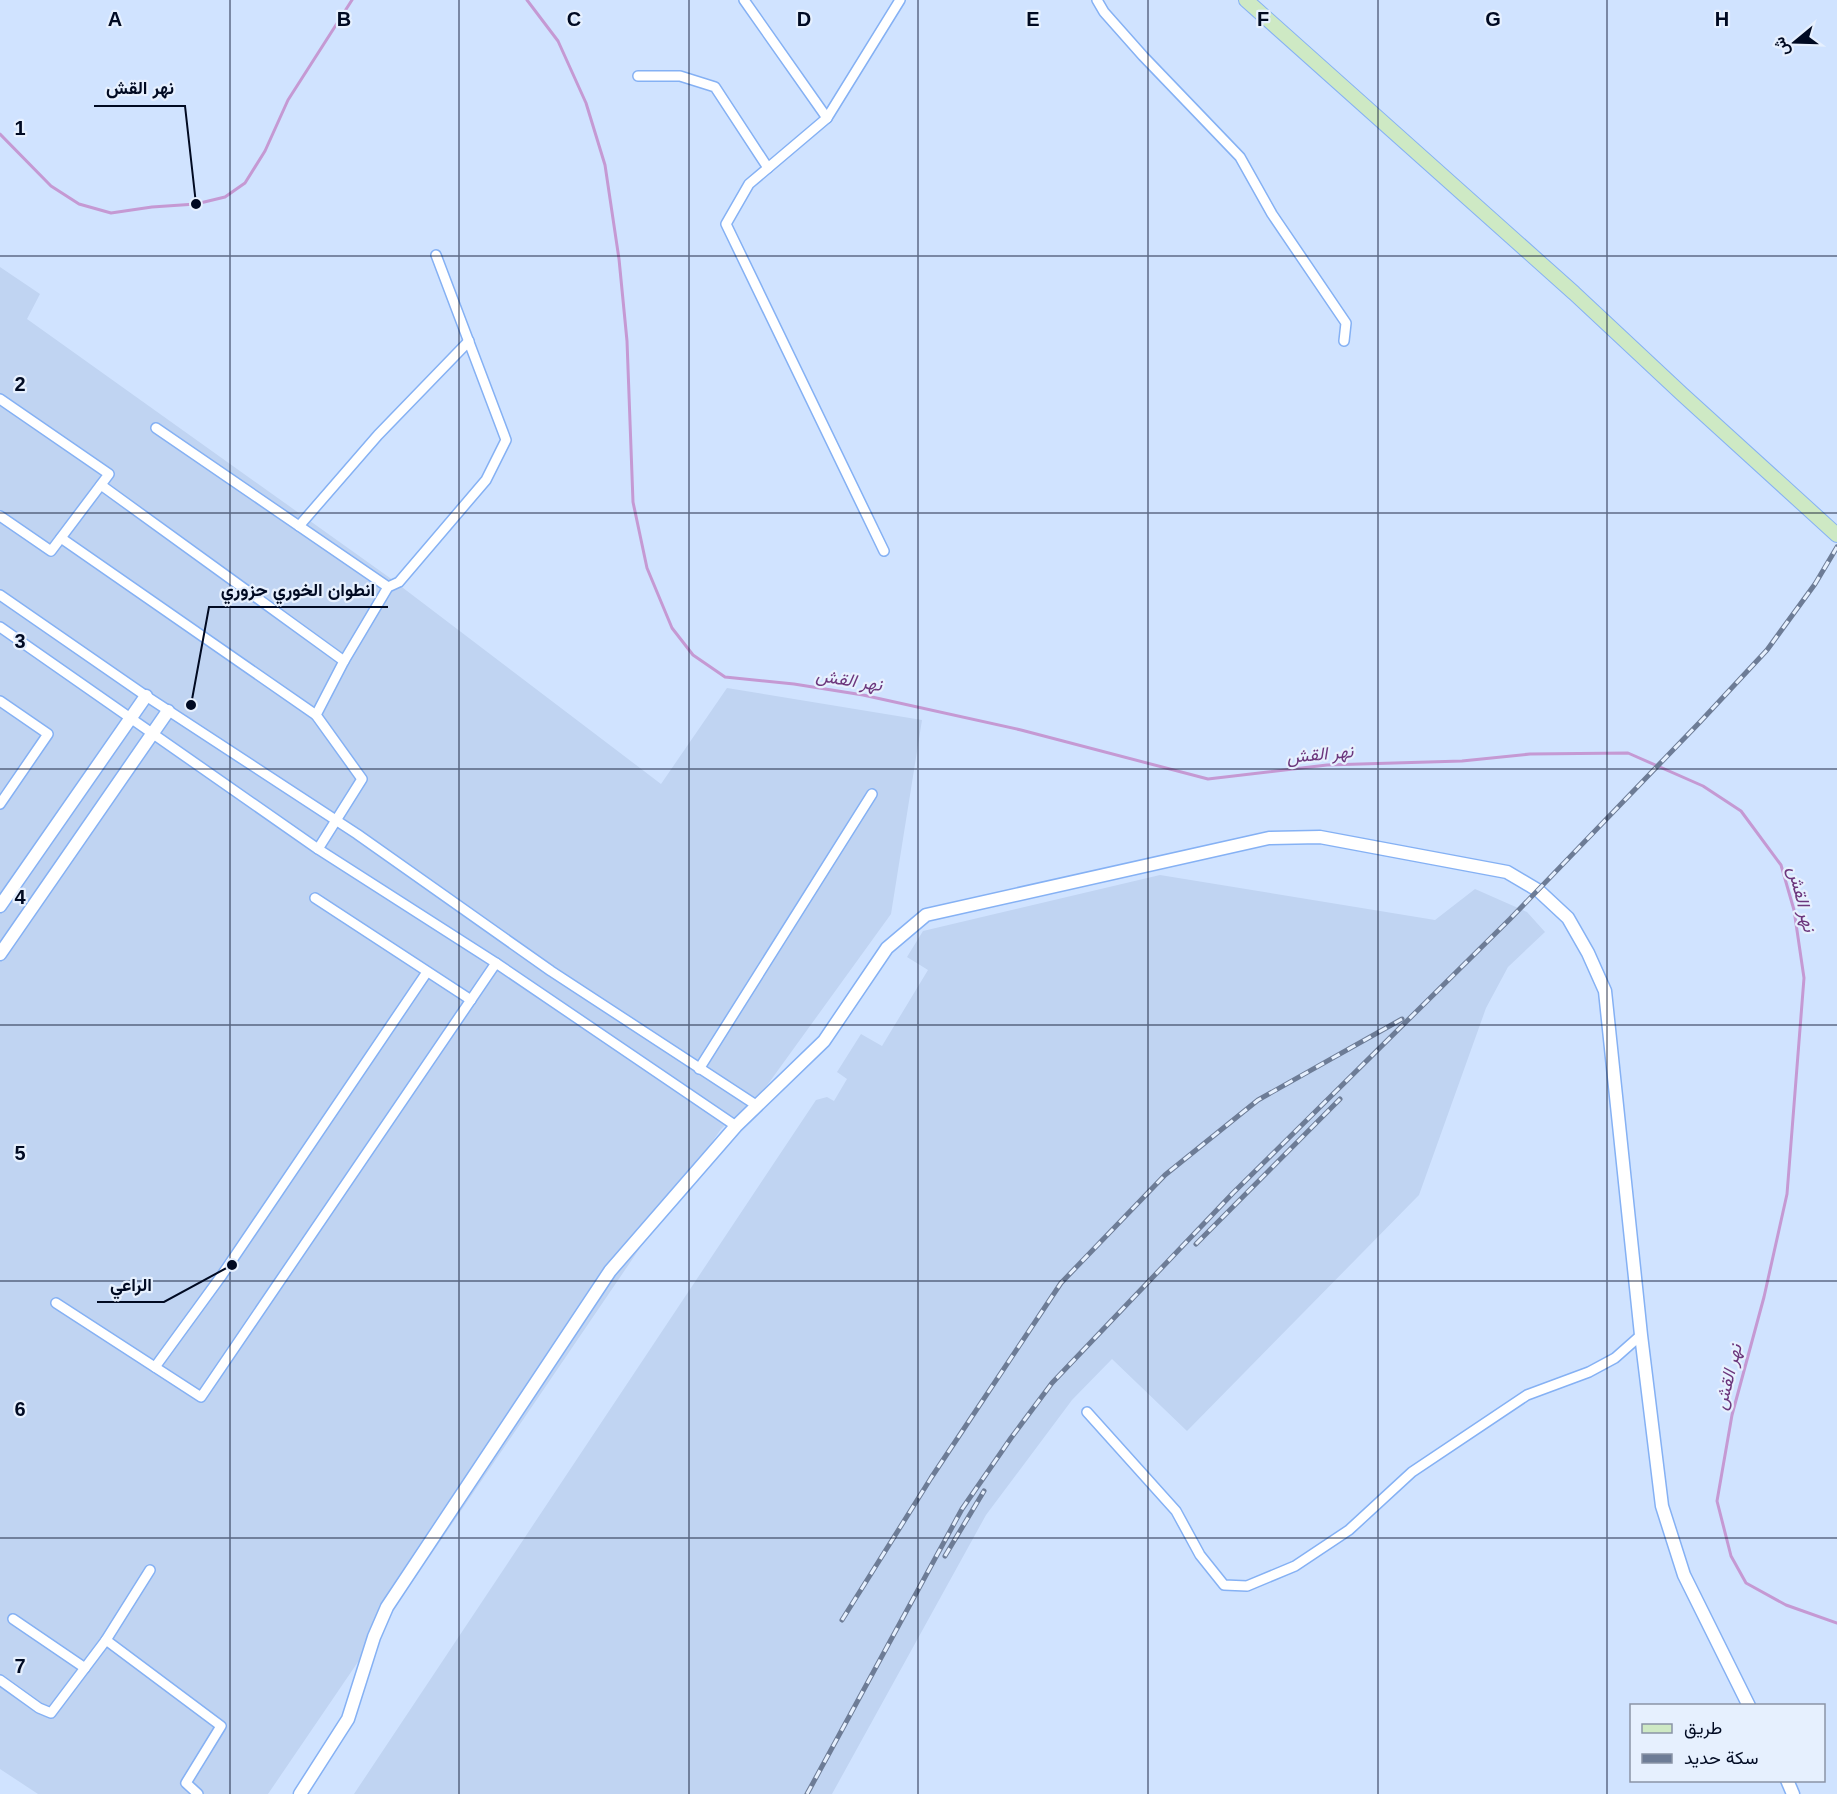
<svg xmlns="http://www.w3.org/2000/svg" width="1837" height="1794" font-family="Helvetica,Vazirmatn,sans-serif">
  <style>
    .built { fill: #c0d4f2 }
    .lines { fill: none; stroke-linecap: round; stroke-linejoin: round }
    .stream { stroke: #c599d3; stroke-width: 3 }
    .minor-casing { stroke: #85b1f4; stroke-width: 12 }
    .tertiary-casing { stroke: #85b1f4; stroke-width: 15 }
    .secondary-casing { stroke: #85b1f4; stroke-width: 16 }
    .minor { stroke: #fff; stroke-width: 9 }
    .tertiary { stroke: #fff; stroke-width: 12 }
    .secondary { stroke: #cee9c4; stroke-width: 14 }
    .rail-casing { stroke: #6d7c96; stroke-width: 5 }
    .rail { stroke: #e6f0fe; stroke-width: 3; stroke-dasharray: 9; stroke-linecap: butt }
    .grid { fill: none; stroke: #000a22; stroke-width: 1.5; stroke-opacity: 0.55 }
    .labels { text-anchor: middle; dominant-baseline: central; stroke-width: 4.5; stroke-linejoin: round; paint-order: stroke }
    .water-label { font-size: 18px; font-style: italic; fill: #6c367c; stroke: #e6f0fe }
    .grid-label { font-size: 20px; text-anchor: middle; font-weight: bold; fill: #000a22; stroke: #e6f0fe; stroke-width: 4.5; stroke-linejoin: round; paint-order: stroke }
    .leader { fill: none; stroke: #000a22; stroke-width: 2 }
    .callout-dot { fill: #000a22; stroke: #e6f0fe; stroke-width: 2 }
    .callout-label { font-size: 18px; text-anchor: middle; font-weight: bold; fill: #000a22; stroke: #e6f0fe; stroke-width: 4.5; stroke-linejoin: round; paint-order: stroke }
  </style>
  <rect width="100%" height="100%" fill="#d0e3ff"/>
  <g class="built">
    <path d="M0,267L40,294L27,319L390,578L661,784L727,688L922,720L891,914L763,1091L721,1129L268,1794H38L0,1769Z"/>
    <path d="M1160,875L1435,920L1475,889L1527,912L1545,932L1508,967L1486,1008L1419,1195L1187,1431L1112,1359L1072,1400L986,1515L832,1794H354L816,1100L827,1097L834,1101L847,1079L837,1072L861,1034L882,1046L928,970L907,957L923,931Z"/>
  </g>
  <g class="lines">
    <g class="stream">
      <path d="M527,0L558,41L586,103L605,165L619,259L627,341L633,502L647,568L672,628L693,655L725,677L794,684L863,695L1021,730L1208,779L1327,765L1462,761L1530,754L1628,753L1703,786L1741,811L1781,865L1794,910L1804,978L1787,1194L1764,1297L1732,1415L1717,1501L1731,1556L1746,1583L1786,1605L1837,1623"/>
      <path d="M0,134L51,186L79,204L111,213L152,207L196,204L225,197L245,183L265,151L288,100L352,0"/>
    </g>
    <defs>
      <g id="minor">
        <path d="M744,0L827,118"/>
        <path d="M1097,0L1104,12L1143,56L1240,157L1272,214L1346,323L1344,341"/>
        <path d="M638,76H680L715,87L768,168"/>
        <path d="M0,399L109,474L51,551L0,516"/>
        <path d="M156,428L388,587"/>
        <path d="M101,485L344,661"/>
        <path d="M299,526L378,435L469,341"/>
        <path d="M61,538L316,715"/>
        <path d="M884,551L726,224L749,184L827,118L900,0"/>
        <path d="M0,595L146,696L357,834L551,971L756,1105"/>
        <path d="M0,627L318,849L496,963L736,1126"/>
        <path d="M0,701L48,734L0,804"/>
        <path d="M318,849L362,779L316,715L344,661L388,587L399,582L486,480L506,440L436,255"/>
        <path d="M315,898L471,1000"/>
        <path d="M699,1069L872,794"/>
        <path d="M56,1303L201,1397L496,963"/>
        <path d="M155,1367L222,1275L427,972"/>
        <path d="M1087,1412L1176,1511L1200,1555L1224,1585L1247,1586L1295,1566L1349,1530L1412,1472L1527,1395L1589,1372L1615,1358L1641,1335"/>
        <path d="M150,1570L106,1640L221,1726L186,1783L198,1794"/>
        <path d="M13,1619L85,1668"/>
        <path d="M0,1680L39,1708L51,1713L106,1640"/>
      </g>
      <g id="tertiary">
        <path d="M0,906L146,696"/>
        <path d="M0,954L168,711"/>
        <path d="M1787,1780L1793,1794"/>
        <path d="M300,1794L348,1719L374,1637L387,1607L610,1271L736,1126L824,1041L887,948L926,915L1269,838L1320,837L1507,872L1539,891L1568,918L1588,953L1605,991L1641,1335L1662,1506L1684,1575L1749,1706"/>
      </g>
      <path id="secondary" d="M1246,0L1574,293L1682,394L1837,535"/>
    </defs>
    <use href="#minor" class="minor-casing"/>
    <use href="#tertiary" class="tertiary-casing"/>
    <use href="#secondary" class="secondary-casing"/>
    <use href="#minor" class="minor"/>
    <use href="#tertiary" class="tertiary"/>
    <use href="#secondary" class="secondary"/>
    <defs>
      <g id="rail">
        <path d="M1196,1244L1340,1099"/>
        <path d="M945,1556L984,1491"/>
        <path d="M842,1620L931,1478L1061,1283L1165,1175L1258,1100L1402,1019"/>
        <path d="M807,1794L962,1509L1011,1438L1052,1383L1233,1193L1510,919L1700,722L1767,650L1815,584L1837,547"/>
      </g>
    </defs>
    <use href="#rail" class="rail-casing"/>
    <use href="#rail" class="rail"/>
  </g>
  <path class="grid" d="M230,0V1794M459,0V1794M689,0V1794M918,0V1794M1148,0V1794M1378,0V1794M1607,0V1794M0,256H1837M0,513H1837M0,769H1837M0,1025H1837M0,1281H1837M0,1538H1837"/>
  <g class="labels">
    <g class="water-label">
      <text transform="translate(849 680) rotate(9)">نهر القش</text>
      <text transform="translate(1320 754) rotate(-5)">نهر القش</text>
      <text transform="translate(1802 899) rotate(76)">نهر القش</text>
      <text transform="translate(1728 1377) rotate(-76)">نهر القش</text>
    </g>
  </g>
  <g class="grid-label">
    <text x="115" y="26">A</text>
    <text x="344" y="26">B</text>
    <text x="574" y="26">C</text>
    <text x="804" y="26">D</text>
    <text x="1033" y="26">E</text>
    <text x="1263" y="26">F</text>
    <text x="1493" y="26">G</text>
    <text x="1722" y="26">H</text>
    <text x="20" y="135">1</text>
    <text x="20" y="391">2</text>
    <text x="20" y="648">3</text>
    <text x="20" y="904">4</text>
    <text x="20" y="1160">5</text>
    <text x="20" y="1416">6</text>
    <text x="20" y="1673">7</text>
  </g>
  <path class="leader" d="M196 204L185 106H94M191 705L209 607H388M232 1265L164 1302H97"/>
  <g class="callout-dot">
    <circle cx="196" cy="204" r="6"/>
    <circle cx="191" cy="705" r="6"/>
    <circle cx="232" cy="1265" r="6"/>
  </g>
  <g class="callout-label">
    <text x="140" y="94">نهر القش</text>
    <text x="298" y="596">انطوان الخوري حزوري</text>
    <text x="131" y="1291">الراعي</text>
  </g>
  <rect x="1630" y="1704" width="195" height="78" fill="#e6f0fe" stroke="#8a94a6" stroke-width="1.5"/>
  <rect x="1642" y="1724" width="30" height="9" fill="#cee9c4" stroke="#8a94a6" stroke-width="1.5"/>
  <text x="1684" y="1734" font-size="18" fill="#000a22">طريق</text>
  <rect x="1642" y="1754" width="30" height="9" fill="#6d7c96" stroke="#8a94a6" stroke-width="1.5"/>
  <text x="1684" y="1764" font-size="18" fill="#000a22">سكة حديد</text>
  <g transform="translate(1795 42) rotate(251)" stroke="#e6f0fe" stroke-width="4.5" paint-order="stroke">
  <path d="M0-4.5L10 22L0 15L-10 22Z" fill="#000a22"/>
  <text y="-9" font-size="16" font-weight="bold" text-anchor="middle" fill="#000a22">ش</text>
  </g>
</svg>
